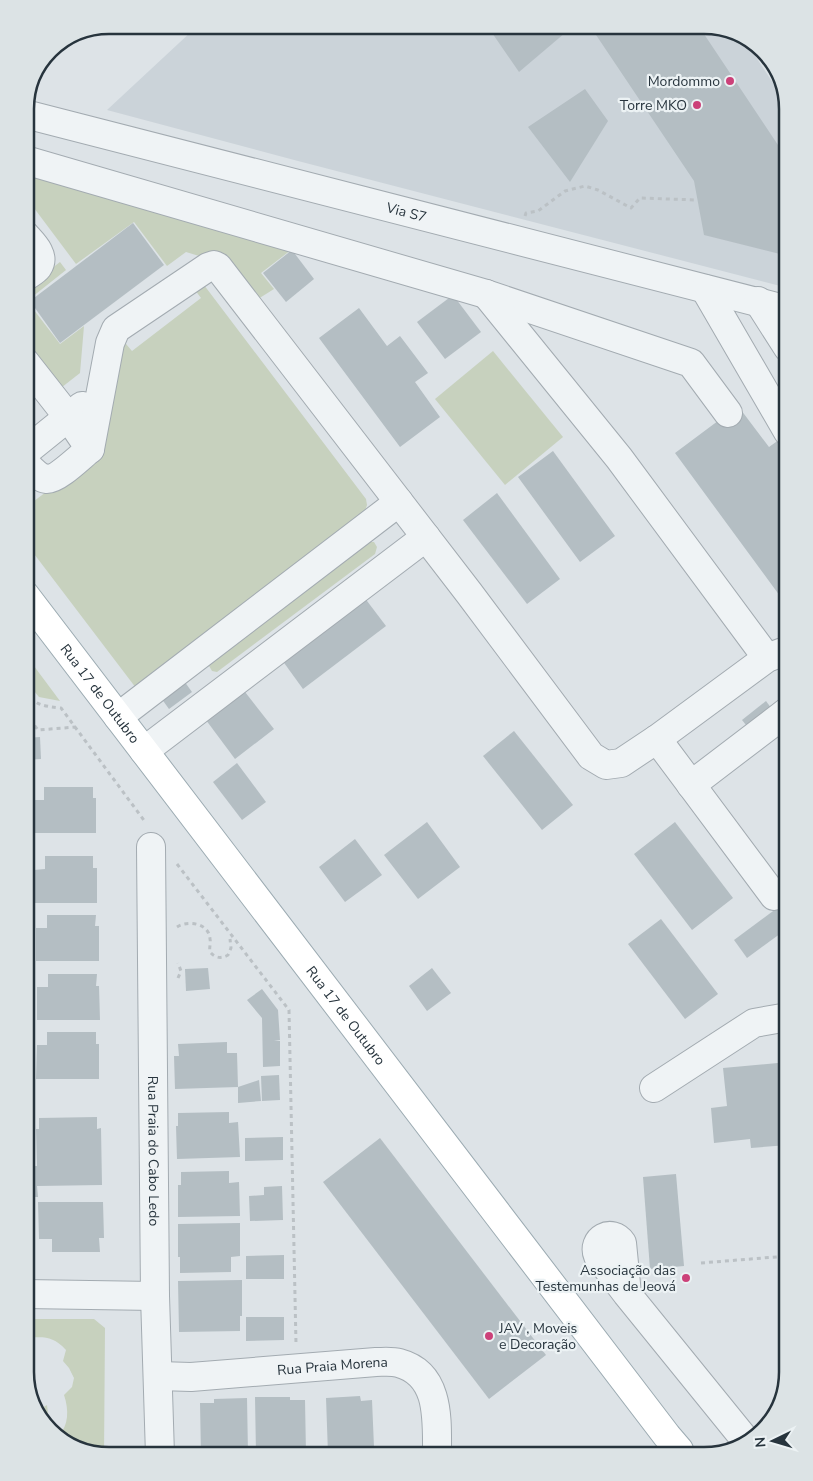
<svg xmlns="http://www.w3.org/2000/svg" width="813" height="1481" font-family="'Nunito Sans',sans-serif">
  <style>
    .built { fill: #cbd3d9 }
    .green { fill: #c7d1be }
    .building { fill: #b4bec3 }
    .lines { fill: none; stroke-linecap: round; stroke-linejoin: round }
    .minor-casing { stroke: #a3abb1; stroke-width: 30 }
    .major-casing { stroke: #9cabb2; stroke-width: 30 }
    .path { stroke: #bbc1c5; stroke-width: 3; stroke-dasharray: 4 4; stroke-linecap: butt }
    .minor { stroke: #eff3f5; stroke-width: 28 }
    .major { stroke: #fff; stroke-width: 28 }
    .poi-dot { fill: #cc4179; stroke: #ecf2f4; stroke-width: 2 }
    .labels { text-anchor: middle; dominant-baseline: central; stroke-width: 4.5; stroke-linejoin: round; paint-order: stroke }
    .poi-label { font-size: 14px; fill: #27343d; stroke: #ecf2f4; text-anchor: end }
    .street-label { font-size: 14px; fill: #27343d; stroke: #ecf2f4 }
    .rim { fill: none; stroke: #27343d; stroke-width: 2.5 }
  </style>
  <rect width="100%" height="100%" fill="#dde3e7"/>
  <path class="built" d="M710,25L742,36L787,104L788,288L298,161L107,110L193,30Z"/>
  <g class="green">
    <path d="M25,172L291,250L261,273L274,289L250,304L219,262L186,252L167,266L134,222L76,264L25,196Z"/>
    <path d="M60,262L66,270L27,301L60,344L84,326L80,373L57,391L25,350V289Z"/>
    <path d="M204,285L366,499L367,505L365,511L136,688L25,542V508L97,453L121,338L132,351L201,298L192,286Z"/>
    <path d="M493,351L563,437L505,485L435,399Z"/>
    <path d="M370,542H374L377,547L375,554L217,672L212,671L208,664Z"/>
    <path d="M25,654L60,701L39,697L25,680Z"/>
    <path d="M25,1319H94L105,1328L104,1456L62,1442L58,1437C69,1425 69,1410 64,1395L72,1387L74,1378L69,1368L63,1361L66,1350C52,1335 43,1337 25,1338Z"/>
    <path d="M47,1405L48,1413L45,1422L37,1411Z"/>
  </g>
  <g class="building">
    <path d="M698,25L788,160V256L704,235L694,181L590,26Z"/>
    <path d="M488,27H572L519,72Z"/>
    <path d="M585,89L608,121L570,182L528,127Z"/>
    <path d="M133,223L164,265L60,343L30,301Z"/>
    <path d="M292,250L314,279L286,302L263,273Z"/>
    <path d="M453,295L481,332L445,359L417,322Z"/>
    <path d="M359,308L387,346L400,336L428,373L415,382L440,417L400,447L319,338Z"/>
    <path d="M788,378V407L774,389Z"/>
    <path d="M738,406L769,447L783,437L788,445V607L675,453Z"/>
    <path d="M553,451L615,536L580,562L518,477Z"/>
    <path d="M497,493L560,579L527,604L463,520Z"/>
    <path d="M364,597L386,626L303,689L282,660Z"/>
    <path d="M179,674L192,692L169,709L156,691Z"/>
    <path d="M238,683L274,729L235,759L200,712Z"/>
    <path d="M766,701L774,712L750,730L742,720Z"/>
    <path d="M514,731L573,805L542,830L483,756Z"/>
    <path d="M40,737L41,759L25,760V738Z"/>
    <path d="M237,763L266,802L242,820L213,782Z"/>
    <path d="M44,787H93V798H96V833H34V849H25V816H33V800H44Z"/>
    <path d="M427,822L460,867L418,899L384,855Z"/>
    <path d="M675,822L733,898L692,930L634,854Z"/>
    <path d="M355,839L382,875L345,902L319,867Z"/>
    <path d="M45,856H93V868H97V903H34V870L45,869Z"/>
    <rect x="25" y="885" width="4" height="22"/>
    <path d="M788,900V928L747,958L734,940Z"/>
    <path d="M47,915H96L95,926H99V961H36V928H47Z"/>
    <path d="M661,919L718,994L685,1019L628,944Z"/>
    <path d="M30,943L31,966H25V944Z"/>
    <path d="M208,968L210,989L186,991L185,969Z"/>
    <path d="M432,968L451,993L427,1011L409,986Z"/>
    <path d="M48,974H97L96,986H99L100,1020H37V987H48Z"/>
    <path d="M262,989L278,1010L280,1040H274L280,1041V1066L263,1067L262,1018L247,1000Z"/>
    <path d="M25,1003H30L31,1025H25Z"/>
    <path d="M47,1032H96V1044H99V1079H36L37,1045H47Z"/>
    <path d="M227,1042V1053H237L238,1087L175,1089L174,1056H179L178,1044Z"/>
    <path d="M25,1061H31L32,1083H25Z"/>
    <path d="M788,1062V1145L751,1148L750,1139L714,1143L711,1108L727,1106L723,1068Z"/>
    <path d="M279,1075L280,1100L262,1101L261,1076Z"/>
    <path d="M259,1080L261,1101L238,1103V1087Z"/>
    <path d="M229,1112V1123L238,1122L240,1157L177,1159L176,1126H178V1113Z"/>
    <path d="M97,1117V1129L101,1128L102,1185L37,1186L38,1197H25V1166H37L36,1129H39V1118Z"/>
    <path d="M283,1137V1160L245,1161V1138Z"/>
    <path d="M380,1138L546,1355L489,1399L323,1182Z"/>
    <path d="M229,1171V1183L239,1182L240,1216L178,1217V1185H181V1172Z"/>
    <path d="M676,1174L684,1266L650,1269L643,1177Z"/>
    <path d="M282,1186L283,1220L250,1221L249,1196L264,1195V1187Z"/>
    <path d="M38,1202H103L104,1238H99L100,1252H52V1239H39Z"/>
    <path d="M240,1223V1256L231,1257V1272L180,1273V1257H178V1224Z"/>
    <path d="M34,1240V1262L25,1263V1241Z"/>
    <path d="M284,1255V1279H246V1256Z"/>
    <path d="M242,1280V1316H240V1331L179,1332L178,1281Z"/>
    <path d="M246,1317H284V1340L246,1341Z"/>
    <path d="M360,1396L361,1401L372,1400L374,1447L358,1448L359,1453L328,1454L326,1398Z"/>
    <path d="M255,1397H290V1400H305L306,1454H256Z"/>
    <path d="M247,1398L248,1454L201,1455L200,1403H214V1399Z"/>
  </g>
  <g class="lines">
    <defs>
      <g id="minor">
        <path id="s1" d="M25,114L788,310"/>
        <path d="M25,160L486,294L691,363L728,413"/>
        <path d="M25,277C29,274 35,271 38,267C46,255 32,243 25,235"/>
        <path d="M705,289L788,432"/>
        <path d="M486,294L619,458L767,658"/>
        <path d="M758,301L788,348"/>
        <path d="M25,362L69,418L90,449"/>
        <path d="M25,452L82,406"/>
        <path d="M25,463C31,469 38,478 47,479C58,479 81,456 90,449L110,343L116,329L208,267L214,265L218,267L469,593L591,756L606,765L621,763L657,739L767,658L788,650"/>
        <path d="M118,717L399,502"/>
        <path d="M657,739L774,896"/>
        <path d="M144,751L426,537"/>
        <path d="M691,785L788,711"/>
        <path id="s2" d="M151,847L155,1296L160,1455"/>
        <path d="M654,1088L754,1023L788,1017"/>
        <path d="M25,1294L155,1296"/>
        <path d="M627,1294L622,1243C612,1228 591,1239 598,1256L627,1294L747,1442"/>
        <path id="s3" d="M159,1376L191,1377L376,1362C383,1362 392,1361 399,1363C440,1374 437,1419 437,1453"/>
      </g>
      <g id="major">
        <path id="s4" d="M25,595L667,1436L679,1450"/>
      </g>
    </defs>
    <use href="#minor" class="minor-casing"/>
    <use href="#major" class="major-casing"/>
    <g class="path">
      <path d="M525,216L526,213L538,211L565,191L585,186L598,190L631,208L640,198L697,200"/>
      <path d="M25,692C36,706 44,706 61,708L146,823"/>
      <path d="M25,701L29,698"/>
      <path d="M25,713L38,730L76,727"/>
      <path d="M177,864L289,1010L296,1344"/>
      <path d="M177,927C188,920 209,923 210,939C211,943 209,947 210,952C215,958 221,959 228,955L231,948L230,939"/>
      <path d="M178,978L181,971L178,963"/>
      <path d="M701,1263L788,1256"/>
    </g>
    <use href="#minor" class="minor"/>
    <use href="#major" class="major"/>
  </g>
  <g class="poi-dot">
    <circle cx="730" cy="81" r="5"/>
    <circle cx="697" cy="105" r="5"/>
    <circle cx="686" cy="1278" r="5"/>
    <circle cx="489" cy="1336" r="5"/>
  </g>
  <g class="labels">
    <g class="poi-label">
      <text x="720" y="81">Mordommo</text>
      <text x="687" y="105">Torre MKO</text>
      <text x="676" y="1270">Associação das<tspan x="676" dy="16">Testemunhas de Jeová</tspan></text>
      <text x="499" y="1328" text-anchor="start">JAV , Moveis<tspan x="499" dy="16">e Decoração</tspan></text>
    </g>
    <g class="street-label">
      <text stroke="none"><textPath href="#s1" startOffset="394">Via S7</textPath></text>
      <text stroke="none"><textPath href="#s4" startOffset="124">Rua 17 de Outubro</textPath></text>
      <text stroke="none"><textPath href="#s4" startOffset="529">Rua 17 de Outubro</textPath></text>
      <text stroke="none"><textPath href="#s2" startOffset="304">Rua Praia do Cabo Ledo</textPath></text>
      <text stroke="none"><textPath href="#s3" startOffset="174">Rua Praia Morena</textPath></text>
    </g>
  </g>
  <path d="M0 0H813V1481H0ZM109 34H704A75 75 0 0 1 779 109V1372A75 75 0 0 1 704 1447H109A75 75 0 0 1 34 1372V109A75 75 0 0 1 109 34Z" fill="#dce3e5" fill-rule="evenodd"/>
  <path class="rim" d="M109 34H704A75 75 0 0 1 779 109V1372A75 75 0 0 1 704 1447H109A75 75 0 0 1 34 1372V109A75 75 0 0 1 109 34Z"/>
  <g transform="translate(773 1441) rotate(265)" stroke="#ecf2f4" stroke-width="4" paint-order="stroke">
  <path d="M0-4L9 19L0 12L-9 19Z" fill="#27343d"/>
  <text y="-8" font-size="14" font-weight="bold" text-anchor="middle" fill="#27343d">N</text>
  </g>
</svg>
